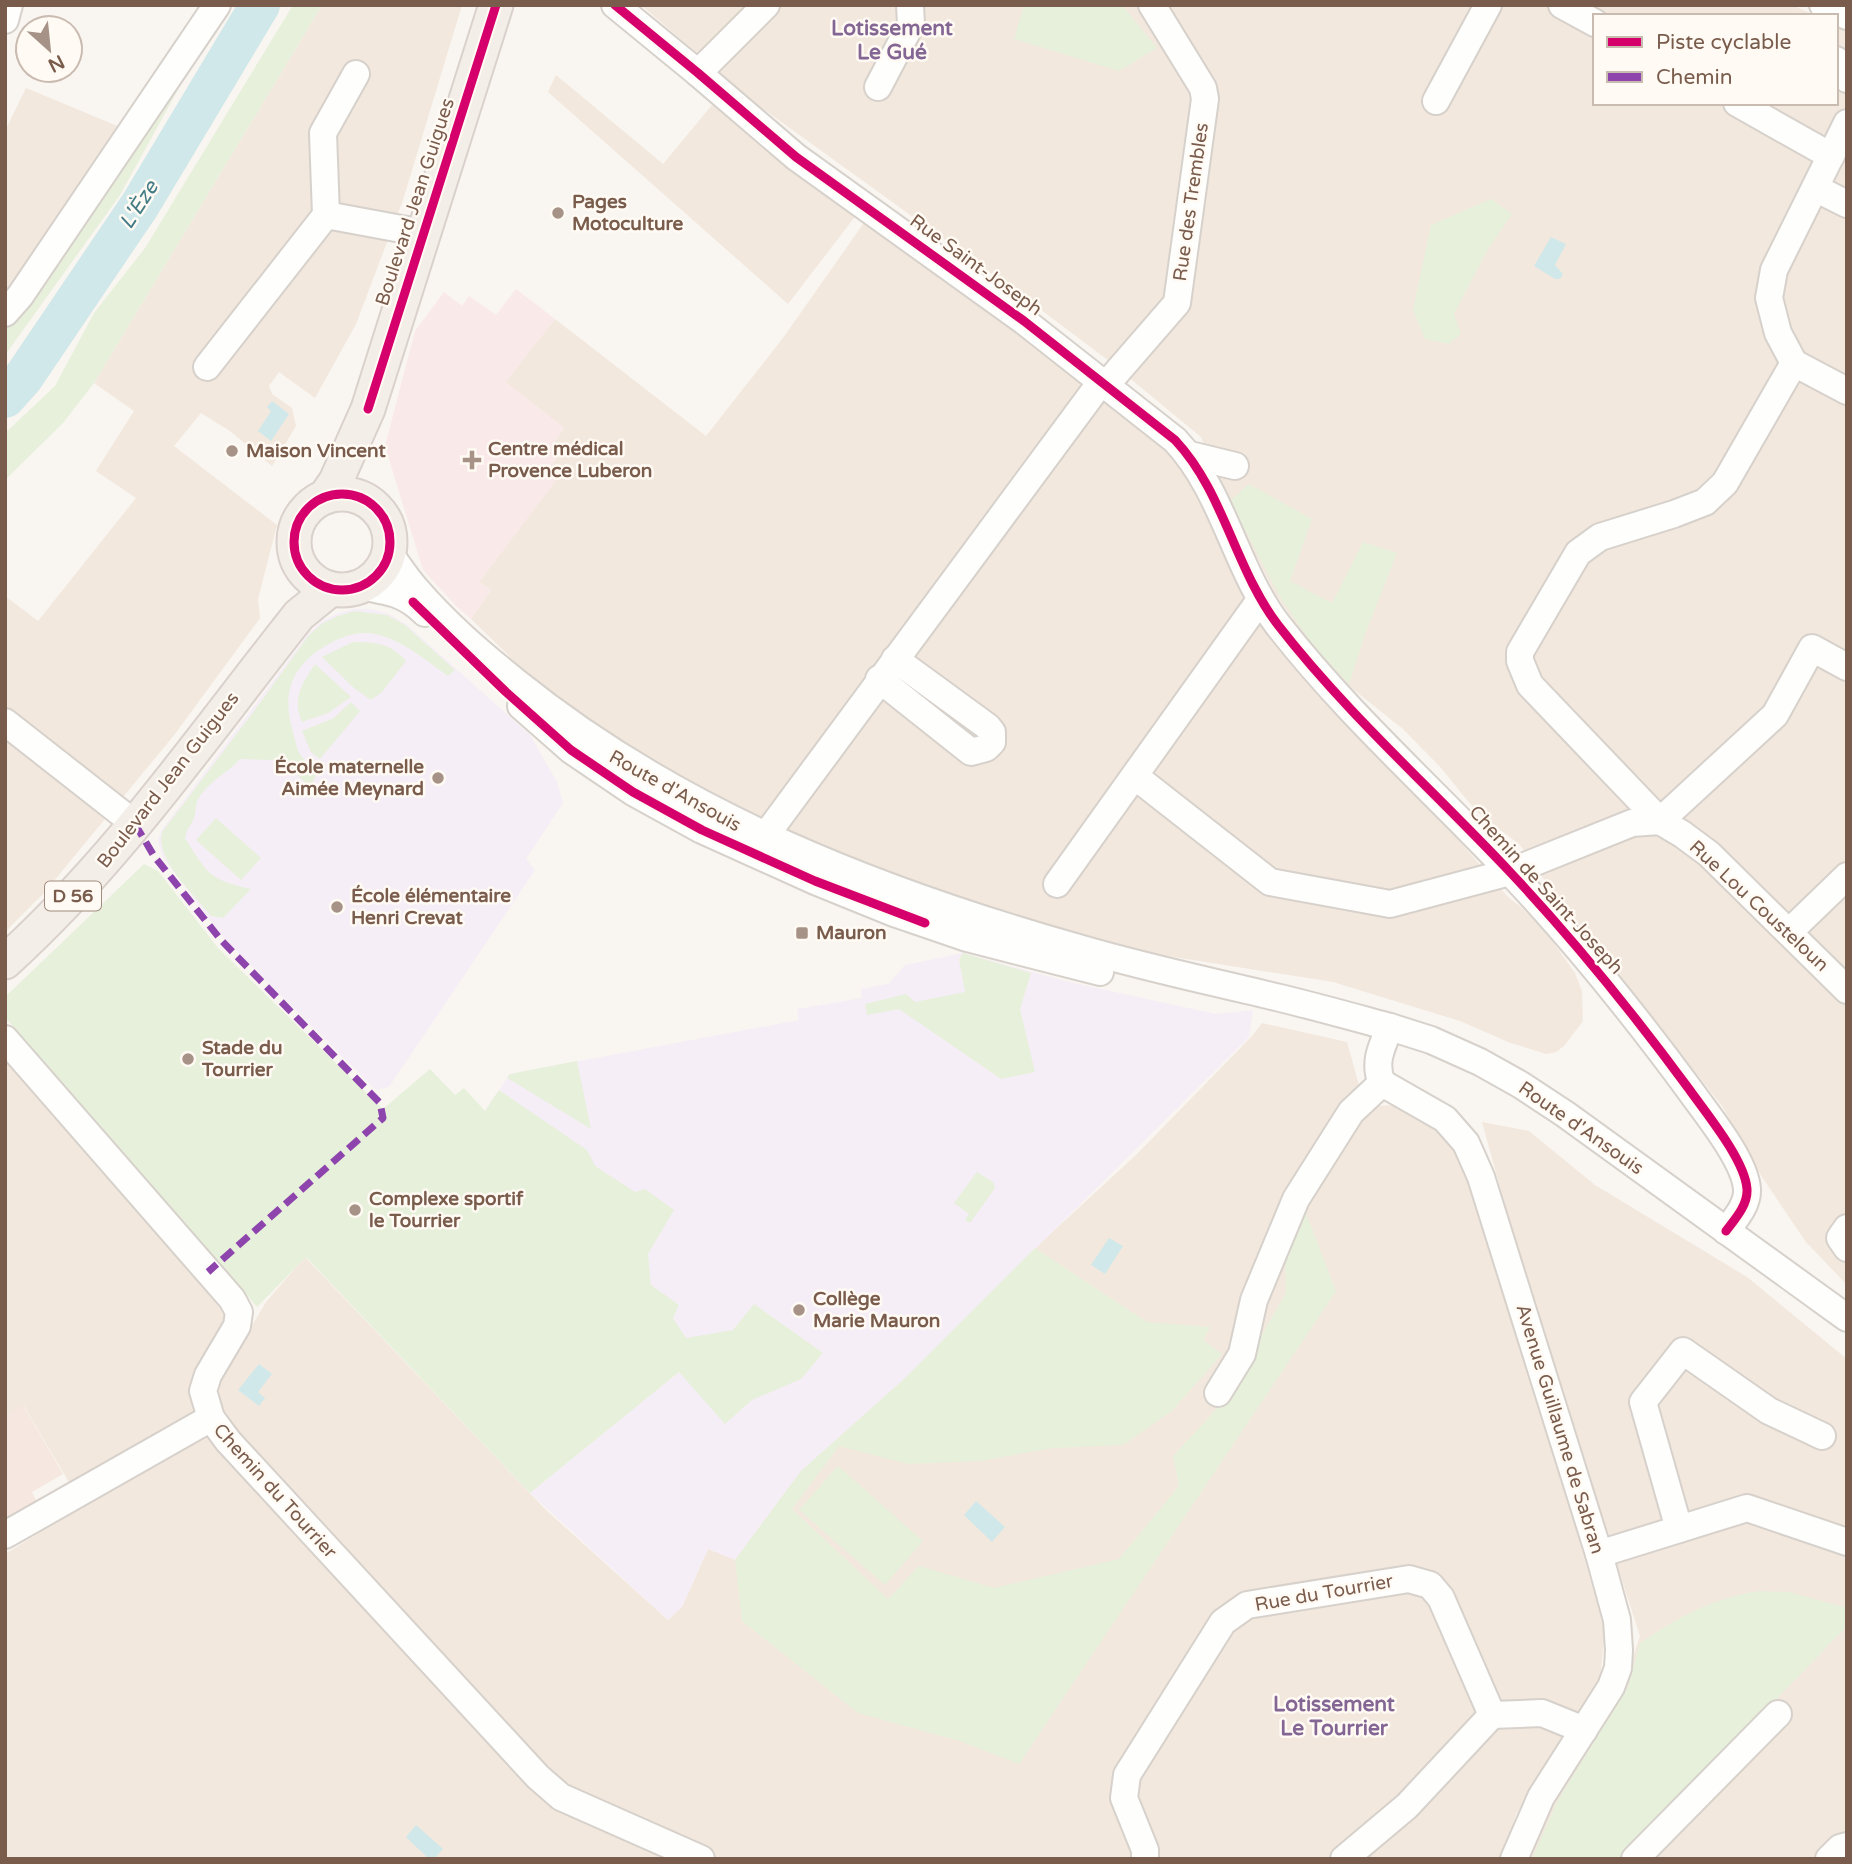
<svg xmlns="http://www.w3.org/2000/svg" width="1852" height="1864" font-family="'Varela Round',sans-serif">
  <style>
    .residential { fill: #f2e8de }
    .commercial { fill: #f6e8e1 }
    .education { fill: #f6eef6 }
    .medical { fill: #fae9e9 }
    .green { fill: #e7f0db }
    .water { fill: #d0e8ea }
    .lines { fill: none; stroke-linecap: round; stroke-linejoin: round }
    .river { stroke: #d0e8ea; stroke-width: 40 }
    .minor-casing { stroke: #d7d1cb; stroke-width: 30 }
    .major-casing { stroke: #dad1cc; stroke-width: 37 }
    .minor { stroke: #fefefd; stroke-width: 26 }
    .major { stroke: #f3eee8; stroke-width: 33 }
    .quiet { stroke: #8e44ad; stroke-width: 7; stroke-dasharray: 14 7; stroke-linecap: butt }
    .cycleway-casing { stroke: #fffaf3; stroke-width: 13 }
    .cycleway { stroke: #d6006c; stroke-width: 9 }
    .poi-dot { fill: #a69286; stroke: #fffaf3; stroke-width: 2.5 }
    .labels { text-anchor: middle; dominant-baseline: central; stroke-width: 5; stroke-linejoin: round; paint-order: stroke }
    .shield { fill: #fffaf3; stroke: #a28b7f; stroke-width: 2 }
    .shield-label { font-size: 18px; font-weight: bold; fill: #7a5c4d }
    .street-label { font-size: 19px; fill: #7a5c4d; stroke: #fffaf3 }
    .poi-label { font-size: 19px; font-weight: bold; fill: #7a5c4d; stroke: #fffaf3; text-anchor: start }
    .neighbourhood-label { font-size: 21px; font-weight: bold; fill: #846695; stroke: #fffaf3 }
    .water-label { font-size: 21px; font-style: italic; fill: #437c86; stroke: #fffaf3 }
  </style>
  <rect width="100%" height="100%" fill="#f9f5f0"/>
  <g class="residential">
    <path d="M322,5H462L403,200L356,324L315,398L279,372L269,386L272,394L292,408L296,426L272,466L230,431L201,413L174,446L277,525L258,599L260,618L175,734L44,893L5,932V596L38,621L136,498L96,471L134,411L94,383Z"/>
    <path d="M641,5H1792L1816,16H1595V103H1836V25L1847,29V1285L1806,1242L1762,1177L1722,1106L1547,884L1520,845L1476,811L1442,769L1403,729L1349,686L1310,645L1275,593L1223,492L1201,437L1109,361L1028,300L755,103Z"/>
    <path d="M556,75L663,164L712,105L857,214L788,304L548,92Z"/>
    <path d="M26,88L139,135L5,308V131Z"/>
    <path d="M868,217L1047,356L1159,434L1198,498L1235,579L1275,642L1315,692L1363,736L1434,812L1508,897L1522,908L1548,935L1575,973L1582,991L1583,1021L1564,1046L1556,1052L1546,1054L1508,1042L1460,1021L1333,982L1155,954L923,894L748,817L622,746L537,683L471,619L491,590L479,582L557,478L547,470L562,451L553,444L564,428L505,382L555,319L706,436L783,338Z"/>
    <path d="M1262,1023L1347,1042L1359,1085L1379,1106L1395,1105L1431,1118L1466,1160L1538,1397L1605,1631L1599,1688L1570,1735L1516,1814L1503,1859H5V1554L83,1506L24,1406L5,1416V1057L177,1254L244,1339L266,1302L305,1257L546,1510L668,1620L682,1607L708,1549L735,1559L801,1471L903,1380L1035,1248L1138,1153L1253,1035Z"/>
    <path d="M1482,1122L1529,1131L1595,1185L1747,1277L1847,1359V1859H1528L1554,1800L1624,1684L1640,1636L1527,1285Z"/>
  </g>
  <path class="commercial" d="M23,1405L63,1474L32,1492L37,1502L26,1511L5,1524V1416Z"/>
  <g class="education">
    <path d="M354,609H370L387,613L406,624L530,735L557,782L563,803L526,859L535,870L389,1087L376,1090L226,941L162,856L158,840L161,831L308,634L321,622L336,614Z"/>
    <path d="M963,953L1069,982L1216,1014L1253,1010L1249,1037L903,1380L801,1471L735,1560L708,1549L682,1607L668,1620L530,1493L679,1372L470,1133L510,1074L799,1020L797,1009L862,998L861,989L888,984L905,965Z"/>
  </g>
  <path class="medical" d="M516,289L555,319L506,382L564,428L553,444L562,450L548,470L558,478L479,582L491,590L471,619L456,606L423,570L385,446L415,331L444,292L462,306L469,296L496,315Z"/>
  <g class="green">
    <path d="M293,5H322L94,383L63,423L5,480V433L55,386L94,313L145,248Z"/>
    <path d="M1024,5H1122L1157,48L1119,71L1014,39Z"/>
    <path d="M197,55L120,195L5,355V308Z"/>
    <path d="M1491,199L1512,214L1488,249L1454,314L1461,334L1449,344L1425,339L1413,310L1431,225Z"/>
    <path d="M1249,484L1312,519L1290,581L1332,603L1363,542L1397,553L1364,637L1349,684L1312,644L1280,597L1230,501Z"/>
    <path d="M354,611L387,615L405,625L455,670L448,676C424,659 398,636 368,633C351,632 336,639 322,648C290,669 282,695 293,732C295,740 297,751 302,757C306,763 312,768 317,773L310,788L294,771L276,760L240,759C227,774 206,782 197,802C195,807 196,813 194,818C190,827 187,828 185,838C208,874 208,879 251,889L223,918L211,916C195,896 154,858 162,832L254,711L309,635L323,623L338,616Z"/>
    <path d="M353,642C375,642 390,643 406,661L382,692L371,700L354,688L322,657Z"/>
    <path d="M315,664L351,697L328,713L302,722C292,698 302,684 315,664Z"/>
    <path d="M351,702L360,711L320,759L311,752L302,731L334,718Z"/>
    <path d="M216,818L261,858L241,880L196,840Z"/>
    <path d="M144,864L158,871L218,948L383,1109L430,1069L455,1095L464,1088L485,1111L499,1090L587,1150L595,1166L635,1192L645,1189L674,1210L648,1254L651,1285L679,1305L673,1318L686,1338L733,1330L754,1304L823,1353L801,1379L752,1400L725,1424L679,1372L530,1493L306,1257L257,1307L5,1017V997Z"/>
    <path d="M963,953L1031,973L1020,1009L1035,1072L1001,1079L899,1009L867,1015L865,1004L906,994L915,1002L965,992L959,959Z"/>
    <path d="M577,1061L591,1129L507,1078L510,1074Z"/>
    <path d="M977,1172L993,1182L995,1188L970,1223L965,1220L969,1214L954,1203Z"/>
    <path d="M1304,1208L1336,1291L1019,1764L960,1741L858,1713L742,1621L735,1560L801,1471L903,1380L1035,1248L1147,1322L1210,1327L1203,1340L1222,1354L1172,1411L1123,1445L1053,1448L980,1461L908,1464L839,1446L792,1509L888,1599L919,1566L994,1588L1119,1559L1179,1486L1173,1456L1223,1402L1286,1293L1285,1265Z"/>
    <path d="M838,1466L923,1541L885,1585L799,1510Z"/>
    <path d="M1758,1591L1789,1592L1847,1608V1626L1622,1859H1532L1558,1800L1628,1687L1640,1643C1681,1616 1709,1600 1758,1591Z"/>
  </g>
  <g class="water">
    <path d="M1551,237L1566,244L1555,265L1563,274L1560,279H1555L1534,266Z"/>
    <path d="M272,401L289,414L271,441L258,431L271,411L267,407Z"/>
    <path d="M1109,1238L1123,1246L1105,1274L1091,1265Z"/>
    <path d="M259,1364L272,1374L258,1392L265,1398L259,1406L238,1390Z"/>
    <path d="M976,1501L1005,1527L992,1542L964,1515Z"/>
    <path d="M416,1825L443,1849L434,1859H429L406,1837Z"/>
  </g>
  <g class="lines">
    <path class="river" d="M5,398L23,378L140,205L260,5"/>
    <defs>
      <g id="minor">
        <path d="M615,5L698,73L796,157L1024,321L1175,440C1224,492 1235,569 1278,625C1347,714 1433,790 1510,872C1575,941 1633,1013 1689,1089C1706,1113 1745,1160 1747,1189C1748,1205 1735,1219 1726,1231"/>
        <path d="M1562,5L1595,23"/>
        <path d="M1823,5L1847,16"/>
        <path d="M5,20L9,5"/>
        <path d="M1836,60L1847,79"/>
        <path d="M698,73L766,5"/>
        <path d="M878,87L911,24L910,5"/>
        <path d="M1436,101L1488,5"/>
        <path d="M1737,103L1831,156"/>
        <path d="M1847,123L1774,270L1769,298L1778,333L1794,363L1725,483L1705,502L1674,514L1600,537L1578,553L1520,652V661L1530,685L1660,821L1775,715L1812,648L1847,667"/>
        <path d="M1815,188L1847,204"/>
        <path d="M326,215L423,233"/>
        <path d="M5,313L20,296L217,5"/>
        <path d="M1794,363L1847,391"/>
        <path d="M207,367L326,215L323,133L356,74"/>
        <path d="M1105,386L1177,303L1205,99L1203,88L1152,5"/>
        <path d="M1190,455L1235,466"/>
        <path d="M389,553C398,565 406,578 416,589C446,624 480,653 516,682C681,815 880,892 1082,949C1147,968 1214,982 1280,998C1317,1007 1353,1017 1390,1027L1431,1040L1480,1062L1521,1085L1565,1114L1847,1318"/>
        <path d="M362,585C373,590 385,590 396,594C407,598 417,605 425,613"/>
        <path d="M879,679L971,752L986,748L992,742V732L988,727L895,659"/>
        <path d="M521,706L571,750L633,792L702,830L815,881L894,913L967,938L1100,972"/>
        <path d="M5,722L135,824"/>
        <path d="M1136,777L1270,882L1390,904L1510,872L1632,823L1660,821L1682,834L1709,854L1847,990"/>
        <path d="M766,835L1101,382"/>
        <path d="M1057,884L1260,600"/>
        <path d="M1789,932L1847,876"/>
        <path d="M1390,1027C1382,1046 1373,1063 1382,1083L1445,1119L1466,1143L1481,1177L1599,1554L1617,1620L1619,1650L1618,1668L1611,1687L1541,1797L1514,1859"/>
        <path d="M5,1039L232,1299L239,1312L237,1326L208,1375L203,1391L211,1418L228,1441L538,1777L561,1797L701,1859"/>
        <path d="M1847,1228L1840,1238L1847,1248"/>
        <path d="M1218,1393L1242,1354L1254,1300L1296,1199L1351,1112L1382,1083"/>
        <path d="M1679,1529L1643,1402L1683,1351L1769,1411L1822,1436"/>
        <path d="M5,1535L211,1418"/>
        <path d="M1599,1554L1747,1508L1847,1542"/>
        <path d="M1492,1715L1542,1713L1584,1730"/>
        <path d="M1145,1859V1850L1124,1798L1127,1775L1223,1622L1247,1605L1409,1579L1430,1585L1441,1598L1492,1715"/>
        <path d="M1344,1859L1407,1806L1492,1715"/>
        <path d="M1635,1859L1778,1714"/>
        <path d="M1829,1859L1840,1848L1847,1846"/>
      </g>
      <g id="major">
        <circle cx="342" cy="542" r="48"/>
        <path d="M325,497L336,481L368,409L496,5"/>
        <path d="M5,962C118,860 205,733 299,615L331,589"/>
      </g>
    </defs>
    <use href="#minor" class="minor-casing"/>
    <use href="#major" class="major-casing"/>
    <use href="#minor" class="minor"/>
    <use href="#major" class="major"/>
    <path class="quiet" d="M135,824L154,856L221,940L380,1103L383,1118L208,1272"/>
    <defs>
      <g id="cycleway">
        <path d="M615,5L698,73L796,157L1024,321L1175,440C1224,492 1235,569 1278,625C1347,714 1433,790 1510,872C1575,941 1633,1013 1689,1089C1706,1113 1745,1160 1747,1189C1748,1205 1735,1219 1726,1231"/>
        <path d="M368,409L496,5"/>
        <circle cx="342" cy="542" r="48"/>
        <path d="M413,602L506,692L571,750L633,792L702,830L815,881L925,923"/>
      </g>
    </defs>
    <use href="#cycleway" class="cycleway-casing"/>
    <use href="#cycleway" class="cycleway"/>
  </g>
  <g class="poi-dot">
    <circle cx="558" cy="213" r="7"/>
    <circle cx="232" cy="451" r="7"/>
    <path d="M468.5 449.5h7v7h7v7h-7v7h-7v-7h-7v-7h7z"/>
    <circle cx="438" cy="778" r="7"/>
    <circle cx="337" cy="907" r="7"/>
    <rect x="795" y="926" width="14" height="14" rx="3.5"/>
    <circle cx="188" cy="1059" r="7"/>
    <circle cx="355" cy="1210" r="7"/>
    <circle cx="799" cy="1310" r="7"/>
  </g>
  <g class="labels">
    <rect class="shield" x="45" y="881.5" width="56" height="29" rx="5"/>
    <g class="shield-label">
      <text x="73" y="896">D 56</text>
    </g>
    <g class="street-label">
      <text transform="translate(415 202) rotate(-72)">Boulevard Jean Guigues</text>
      <text transform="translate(1191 202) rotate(-82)">Rue des Trembles</text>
      <text transform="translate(976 265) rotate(36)">Rue Saint-Joseph</text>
      <text transform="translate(168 780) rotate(-52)">Boulevard Jean Guigues</text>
      <text transform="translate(675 791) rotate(29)">Route d'Ansouis</text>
      <text transform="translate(1546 890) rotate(48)">Chemin de Saint-Joseph</text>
      <text transform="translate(1759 906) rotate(43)">Rue Lou Cousteloun</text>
      <text transform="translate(1581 1128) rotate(35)">Route d'Ansouis</text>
      <text transform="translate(1560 1429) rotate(73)">Avenue Guillaume de Sabran</text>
      <text transform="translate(275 1491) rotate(48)">Chemin du Tourrier</text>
      <text transform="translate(1324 1593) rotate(-10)">Rue du Tourrier</text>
    </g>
    <g class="poi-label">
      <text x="572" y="202">Pages<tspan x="572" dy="22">Motoculture</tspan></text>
      <text x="488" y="449">Centre médical<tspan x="488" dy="22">Provence Luberon</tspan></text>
      <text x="246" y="451">Maison Vincent</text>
      <text x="424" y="767" text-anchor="end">École maternelle<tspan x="424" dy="22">Aimée Meynard</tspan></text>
      <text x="351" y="896">École élémentaire<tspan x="351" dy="22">Henri Crevat</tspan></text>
      <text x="816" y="933">Mauron</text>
      <text x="202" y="1048">Stade du<tspan x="202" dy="22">Tourrier</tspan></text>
      <text x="369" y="1199">Complexe sportif<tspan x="369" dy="22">le Tourrier</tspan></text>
      <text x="813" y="1299">Collège<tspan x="813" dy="22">Marie Mauron</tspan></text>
    </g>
    <g class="neighbourhood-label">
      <text x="892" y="28">Lotissement<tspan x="892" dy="24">Le Gué</tspan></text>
      <text x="1334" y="1704">Lotissement<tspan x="1334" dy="24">Le Tourrier</tspan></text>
    </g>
    <g class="water-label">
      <text transform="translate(139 205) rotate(-57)">L'Èze</text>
    </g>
  </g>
  <rect width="1852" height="1864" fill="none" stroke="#7a5c4d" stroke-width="14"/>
  <rect x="1593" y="14" width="245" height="91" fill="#fffaf3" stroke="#cabbb1" stroke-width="2"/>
  <rect x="1607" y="37" width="35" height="10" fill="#d6006c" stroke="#cabbb1" stroke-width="2"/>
  <text x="1656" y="49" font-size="21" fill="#7a5c4d">Piste cyclable</text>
  <rect x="1607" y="72" width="35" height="10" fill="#8e44ad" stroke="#cabbb1" stroke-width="2"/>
  <text x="1656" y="84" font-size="21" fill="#7a5c4d">Chemin</text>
  <g transform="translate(49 49) rotate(153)"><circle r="33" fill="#fffaf3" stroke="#cabbb1" stroke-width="2"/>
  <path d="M0-5L12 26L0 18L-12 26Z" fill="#a69286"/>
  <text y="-10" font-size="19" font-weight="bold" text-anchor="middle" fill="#7a5c4d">N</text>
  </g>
</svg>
